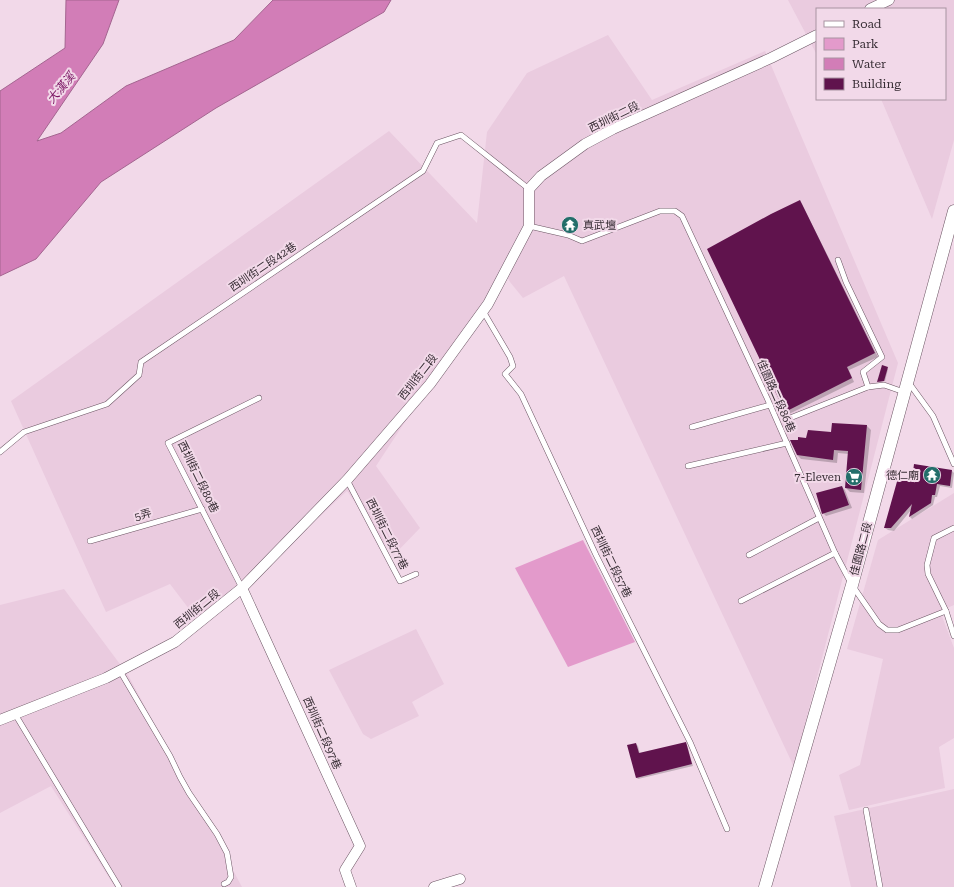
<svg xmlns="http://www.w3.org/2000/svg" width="954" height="887" font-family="'Roboto Serif','Noto Sans TC',serif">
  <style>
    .built { fill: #eacbdf }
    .green { fill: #e39acb }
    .water { fill: #d27db7; stroke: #a46590 }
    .shadow { fill: #0003 }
    .building { fill: #60134d }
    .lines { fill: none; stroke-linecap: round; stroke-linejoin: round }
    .service-casing { stroke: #6b5563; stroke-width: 6 }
    .minor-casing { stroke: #6b5563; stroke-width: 11 }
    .tertiary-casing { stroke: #6b5563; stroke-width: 13 }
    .service { stroke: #fff; stroke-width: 5 }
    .minor { stroke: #fff; stroke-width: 10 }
    .tertiary { stroke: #fff; stroke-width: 12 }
    .labels { text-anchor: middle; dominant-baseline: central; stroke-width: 4; stroke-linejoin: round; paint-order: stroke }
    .street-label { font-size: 11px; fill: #372d34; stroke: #f2d9e9 }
    .poi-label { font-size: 11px; fill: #372d34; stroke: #f2d9e9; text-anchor: end }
    .water-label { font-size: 12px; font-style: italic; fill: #7b1563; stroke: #f2d9e9 }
  </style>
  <rect width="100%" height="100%" fill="#f2d9e9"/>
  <g class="built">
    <path d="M788,0H954V140L932,219L881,99H945V9H817V55Z"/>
    <path d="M608,35L652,100L765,51L898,363L794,767L564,276L523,298L510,282L504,271L376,466L420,528L393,556L347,491L202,626L170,584L106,612L11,401L389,131L477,223L487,132L527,73Z"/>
    <path d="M954,493V605L940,611L954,648V738L939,747L945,788L849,810L839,775L860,765L883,659L847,649L878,540Z"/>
    <path d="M64,589L128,675L242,887H115L51,786L0,813V605Z"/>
    <path d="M416,629L444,684L412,702L419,716L371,739L363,734L329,670Z"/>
    <path d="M954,789V887H851L834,816Z"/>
  </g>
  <path class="green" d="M583,540L635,642L568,667L515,568Z"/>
  <path class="water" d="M66,0H119L103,44L37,141L61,133L126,86L234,40L273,0H391L384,12L216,108L101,182L36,259L0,276V91L65,48Z"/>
  <g class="shadow">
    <path d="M799,201L802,204L878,357L849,370L854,382L789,414L786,411Z"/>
    <path d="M888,368V369L885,381L879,382Z"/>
    <path d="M867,426L871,430L864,493L850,492L846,488L849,454L838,453L837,463L801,459L797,455L799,442L832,433Z"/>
    <path d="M952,471L954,473L952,488L940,486L937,497H935L933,505L912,519L910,517L911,510L894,531L888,530L885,528L912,481Z"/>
    <path d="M842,487L845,490L852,508L826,516L823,513Z"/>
    <path d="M685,743L687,745L693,766L638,779L637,778L636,744L638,746L640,754Z"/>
  </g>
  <g class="building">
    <path d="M800,200L875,353L847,367L852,378L785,412L707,249L771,214Z"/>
    <path d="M882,365L888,367L884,381L877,382Z"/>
    <path d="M832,423L867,425L861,490L845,488L848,451L834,450L833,460L797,455L790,440H798V437L806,438L808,430L831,432Z"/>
    <path d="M914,464L952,470L950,486L937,484L935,495H932L931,503L909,517L912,504L891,528H884L898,478L912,480Z"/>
    <path d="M842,486L849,505L822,514L816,493Z"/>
    <path d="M686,742L692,764L636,778L627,745L636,743L639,753Z"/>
  </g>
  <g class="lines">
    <defs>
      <g id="service">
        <path d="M529,226L568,235L582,241L660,211H675L682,216L767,398L835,553L852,585L879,624L887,630H898L946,611"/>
        <path d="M838,260L846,282L882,357L863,372L868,387"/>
        <path d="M483,311L510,357L513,366L505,374L521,394L596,555L690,742L727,829"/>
        <path d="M909,383L933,416L954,464"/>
        <path d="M790,418L868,387L884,385L904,392"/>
        <path d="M692,427L770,405"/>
        <path d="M0,452L24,432L107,404L139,375L141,362L423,171L437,143L461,135L529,189"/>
        <path d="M688,466L787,443"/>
        <path d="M347,480L400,581L416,574"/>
        <path d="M954,528L934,538L927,565L928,574L946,611L954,636"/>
        <path d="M90,541L202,509"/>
        <path d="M749,555L819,518"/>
        <path d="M242,588L168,443L259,398"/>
        <path d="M741,601L835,553"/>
        <path d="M120,671L170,756L180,777L189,793L217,834L227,853L231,877L228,882L224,884"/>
        <path d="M15,714L119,887"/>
        <path d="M866,810L880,887"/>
      </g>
      <g id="minor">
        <path d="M870,9L889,0"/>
        <path d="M242,588L360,846L345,870L351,887"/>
        <path d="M0,720L106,678L175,642L242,588L347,480L430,384L488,304L529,226V189L541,176L585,144L613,129L771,58L817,35"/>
        <path d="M434,887L460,879"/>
      </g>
      <path id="tertiary" d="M765,887L852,585L954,211"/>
    </defs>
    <use href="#service" class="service-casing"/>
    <use href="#minor" class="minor-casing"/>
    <use href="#tertiary" class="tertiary-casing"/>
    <use href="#service" class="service"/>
    <use href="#minor" class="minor"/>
    <use href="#tertiary" class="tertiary"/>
  </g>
  <defs>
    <symbol id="temple-disc" viewBox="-11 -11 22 22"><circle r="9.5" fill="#236e6a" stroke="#f2d9e9"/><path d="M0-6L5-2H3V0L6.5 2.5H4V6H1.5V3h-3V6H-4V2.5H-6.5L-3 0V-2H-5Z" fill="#fff"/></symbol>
    <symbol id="supermarket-disc" viewBox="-11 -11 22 22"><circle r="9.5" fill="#236e6a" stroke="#f2d9e9"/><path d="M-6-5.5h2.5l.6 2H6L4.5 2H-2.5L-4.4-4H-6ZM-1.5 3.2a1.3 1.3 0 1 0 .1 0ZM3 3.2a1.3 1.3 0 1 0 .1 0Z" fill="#fff"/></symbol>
  </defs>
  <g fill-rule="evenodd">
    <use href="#temple-disc" x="560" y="215" width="20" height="20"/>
    <use href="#temple-disc" x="922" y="465" width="20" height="20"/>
    <use href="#supermarket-disc" x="844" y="467" width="20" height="20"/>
  </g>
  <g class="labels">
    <g class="street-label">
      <text transform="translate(614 117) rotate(-26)">西圳街二段</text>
      <text transform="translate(263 267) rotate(-34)">西圳街二段42巷</text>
      <text transform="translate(418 377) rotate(-52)">西圳街二段</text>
      <text transform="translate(776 396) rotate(66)">佳園路二段86巷</text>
      <text transform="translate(198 477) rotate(64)">西圳街二段80巷</text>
      <text transform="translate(143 515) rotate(-16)">5弄</text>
      <text transform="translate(387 534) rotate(63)">西圳街二段77巷</text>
      <text transform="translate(861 549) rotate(-75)">佳園路二段</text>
      <text transform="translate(611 562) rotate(64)">西圳街二段57巷</text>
      <text transform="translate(197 609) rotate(-39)">西圳街二段</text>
      <text transform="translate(322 733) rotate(66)">西圳街二段97巷</text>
    </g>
    <g class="poi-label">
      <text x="583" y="225" text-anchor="start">真武壇</text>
      <text x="919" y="475">德仁廟</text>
      <text x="841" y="477">7-Eleven</text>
    </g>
    <g class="water-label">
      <text transform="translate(61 88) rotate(-50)">大漢溪</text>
    </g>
  </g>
  <rect x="816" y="8" width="130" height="92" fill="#f2d9e9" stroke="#a794a1"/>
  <rect x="824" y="21" width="20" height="6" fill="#ffffff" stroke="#a794a1"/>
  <text x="852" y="28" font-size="12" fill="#372d34">Road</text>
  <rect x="824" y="38" width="20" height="12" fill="#e39acb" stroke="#a794a1"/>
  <text x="852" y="48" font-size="12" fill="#372d34">Park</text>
  <rect x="824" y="58" width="20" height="12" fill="#d27db7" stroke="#a794a1"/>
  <text x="852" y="68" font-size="12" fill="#372d34">Water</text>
  <rect x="824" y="78" width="20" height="12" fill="#60134d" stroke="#a794a1"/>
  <text x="852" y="88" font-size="12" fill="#372d34">Building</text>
</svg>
